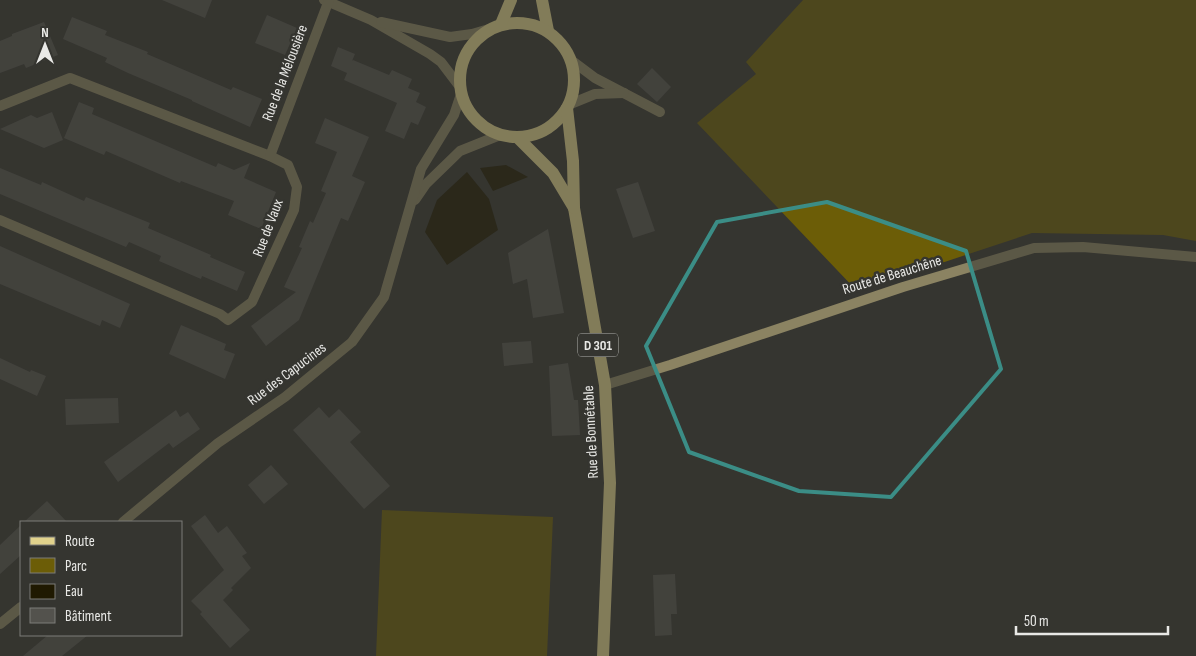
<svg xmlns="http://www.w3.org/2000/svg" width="1196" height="656" font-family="'Sofia Sans Condensed',sans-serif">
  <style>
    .green { fill: #6c5d07 }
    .water { fill: #1f1901 }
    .building { fill: #53524d }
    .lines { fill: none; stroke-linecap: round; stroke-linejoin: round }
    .minor { stroke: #8b8362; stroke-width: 10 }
    .tertiary { stroke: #8b8362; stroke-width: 10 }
    .primary { stroke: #e1d28c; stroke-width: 12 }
    .marked { fill: none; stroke: #3b8d86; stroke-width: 4; stroke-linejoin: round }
    .labels { text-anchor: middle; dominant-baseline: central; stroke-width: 5; stroke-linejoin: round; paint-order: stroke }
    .shield { fill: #353530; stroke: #b3b3af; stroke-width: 1 }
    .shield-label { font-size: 14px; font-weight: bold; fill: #e9e9e6 }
    .street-label { font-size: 15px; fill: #e9e9e6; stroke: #353530 }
  </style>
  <rect width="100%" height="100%" fill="#353530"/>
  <g class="green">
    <path d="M803,0H1196V241L1163,235L1032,233L857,291L697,123L756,74L746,62Z"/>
    <path d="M382,510L553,517L547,656H376Z"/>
  </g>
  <g class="water">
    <path d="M506,165L528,177L493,191L480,168Z"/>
    <path d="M467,172L489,199L498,230L447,265L425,232L437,200Z"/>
  </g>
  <g class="building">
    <path d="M162,0H212L205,18Z"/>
    <path d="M267,15L297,28L285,55L255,43Z"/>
    <path d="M72,17L107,31L105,35L148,52L147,54L231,90L233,87L262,99L250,127L192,101V100L128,73L105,62L107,58L63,39Z"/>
    <path d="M44,22L58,55L26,68L24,64L0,73V41L12,36V34Z"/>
    <path d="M338,47L355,54L352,61L353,60L389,75L392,70L412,79L408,88L420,93L416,102L426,107L418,125L411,122L404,139L385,131L397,103L344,80L347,73L331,66Z"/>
    <path d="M652,68L671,87L657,102L637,84Z"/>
    <path d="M79,102L94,108L92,114L216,167L218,163L234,170L250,163L244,178L276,192L261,229L228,215L234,201L181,181L180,183L106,151L104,155L64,138Z"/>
    <path d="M52,112L63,140L44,148L0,129L31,115L37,118Z"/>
    <path d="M325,118L369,137L352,176L365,182L348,221L341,218L299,320L266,346L251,326L296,292L284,287L302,248L299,247L310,221L313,223L326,193L321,191L337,152L315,143Z"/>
    <path d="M0,168L41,185L42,182L84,201L86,197L150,223L148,228L211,255L210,257L245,272L237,291L202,276L201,279L159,261L161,256L129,242L126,247L0,194Z"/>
    <path d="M638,182L655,231L633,238L616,189Z"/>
    <path d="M548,229L564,313L533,318L527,279L513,284L508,253Z"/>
    <path d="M0,246L130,304L120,328L102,320L100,326L0,284Z"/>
    <path d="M181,325L226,344L224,350L235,354L225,379L169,354Z"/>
    <path d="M531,341L533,363L504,366L502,343Z"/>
    <path d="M0,358L30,372L31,370L46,376L37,396L0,379Z"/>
    <path d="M568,363L574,400H578L580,435L552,436L549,366Z"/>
    <path d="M118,398L119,423L66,425L65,399Z"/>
    <path d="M319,407L329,418L339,409L361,432L350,442L390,486L364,509L293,430Z"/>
    <path d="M176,410L180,417L188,412L200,429L173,448L169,443L118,482L104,462Z"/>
    <path d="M271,465L288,484L264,504L248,485Z"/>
    <path d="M47,501L67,522H24Z"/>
    <path d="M205,515L218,533L227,526L247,553L242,556L251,568L231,588L233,590L223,600L250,630L230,648L200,614L202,612L191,601L224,570L191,526Z"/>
    <path d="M21,525V555L0,574V545Z"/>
    <path d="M675,574L677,614H671L672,635L655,636L653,575Z"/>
    <path d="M48,635H88L62,656H23Z"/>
  </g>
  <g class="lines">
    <g class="minor">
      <path d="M324,0L371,20L430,54L441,62L460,87"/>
      <path d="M381,22L450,37L472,34L489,29"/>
      <path d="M571,60L595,78L660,112"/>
      <path d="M568,105L595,94L624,93"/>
      <path d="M0,106L70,78L270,156L288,165L297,187L294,210L252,302L228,320L220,314L0,220"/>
      <path d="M270,156L329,0"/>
      <path d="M605,385L670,365L903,287L1034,248L1083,247L1196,257"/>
    </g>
    <g class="tertiary">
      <path d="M415,200L426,184L460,151L500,135"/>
      <path d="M123,522L218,443L285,397L352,342L384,297L421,169L454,115L461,94"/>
      <path d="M0,624L21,607"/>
    </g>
    <g class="primary">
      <path d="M542,0L548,31"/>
      <circle cx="517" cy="80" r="57"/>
      <path d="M501,24L511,0"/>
      <path d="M567,108L573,161L574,208L605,385L610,483L603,656"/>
      <path d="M518,138L553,173L574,208"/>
    </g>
  </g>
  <path d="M0 0H1196V656H0ZM827,202L966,251L1001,369L891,497L799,491L689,452L646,346L717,222Z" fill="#353530" fill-opacity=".55" fill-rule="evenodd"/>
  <path class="marked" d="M827,202L966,251L1001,369L891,497L799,491L689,452L646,346L717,222Z"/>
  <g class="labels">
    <rect class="shield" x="578" y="333.5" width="40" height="23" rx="4"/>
    <g class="shield-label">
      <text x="598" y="345">D 301</text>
    </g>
    <g class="street-label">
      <text transform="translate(285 73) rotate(-69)">Rue de la Mélousière</text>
      <text transform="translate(268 228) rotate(-69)">Rue de Vaux</text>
      <text transform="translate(892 275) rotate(-17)">Route de Beauchêne</text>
      <text transform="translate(287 374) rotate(-37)">Rue des Capucines</text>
      <text transform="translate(591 432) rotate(-93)">Rue de Bonnétable</text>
    </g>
  </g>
  <rect x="20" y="521" width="162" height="115" fill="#353530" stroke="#7d7d79"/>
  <rect x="30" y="537" width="25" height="8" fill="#e1d28c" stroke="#7d7d79"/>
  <text x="65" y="546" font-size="15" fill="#e9e9e6">Route</text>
  <rect x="30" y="558" width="25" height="15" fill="#6c5d07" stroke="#7d7d79"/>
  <text x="65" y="571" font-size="15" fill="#e9e9e6">Parc</text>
  <rect x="30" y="584" width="25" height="15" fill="#1f1901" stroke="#7d7d79"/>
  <text x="65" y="596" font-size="15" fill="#e9e9e6">Eau</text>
  <rect x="30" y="608" width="25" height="15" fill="#53524d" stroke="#7d7d79"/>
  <text x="65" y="621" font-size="15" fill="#e9e9e6">Bâtiment</text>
  <g transform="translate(45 45)" stroke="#353530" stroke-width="4" paint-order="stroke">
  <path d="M0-4L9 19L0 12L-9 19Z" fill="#e9e9e6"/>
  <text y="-8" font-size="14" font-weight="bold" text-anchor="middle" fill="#e9e9e6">N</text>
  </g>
  <path d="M1016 626v8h152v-8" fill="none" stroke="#e9e9e6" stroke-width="2.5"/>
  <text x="1024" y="626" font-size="15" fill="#e9e9e6" stroke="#353530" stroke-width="4" paint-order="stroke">50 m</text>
</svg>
